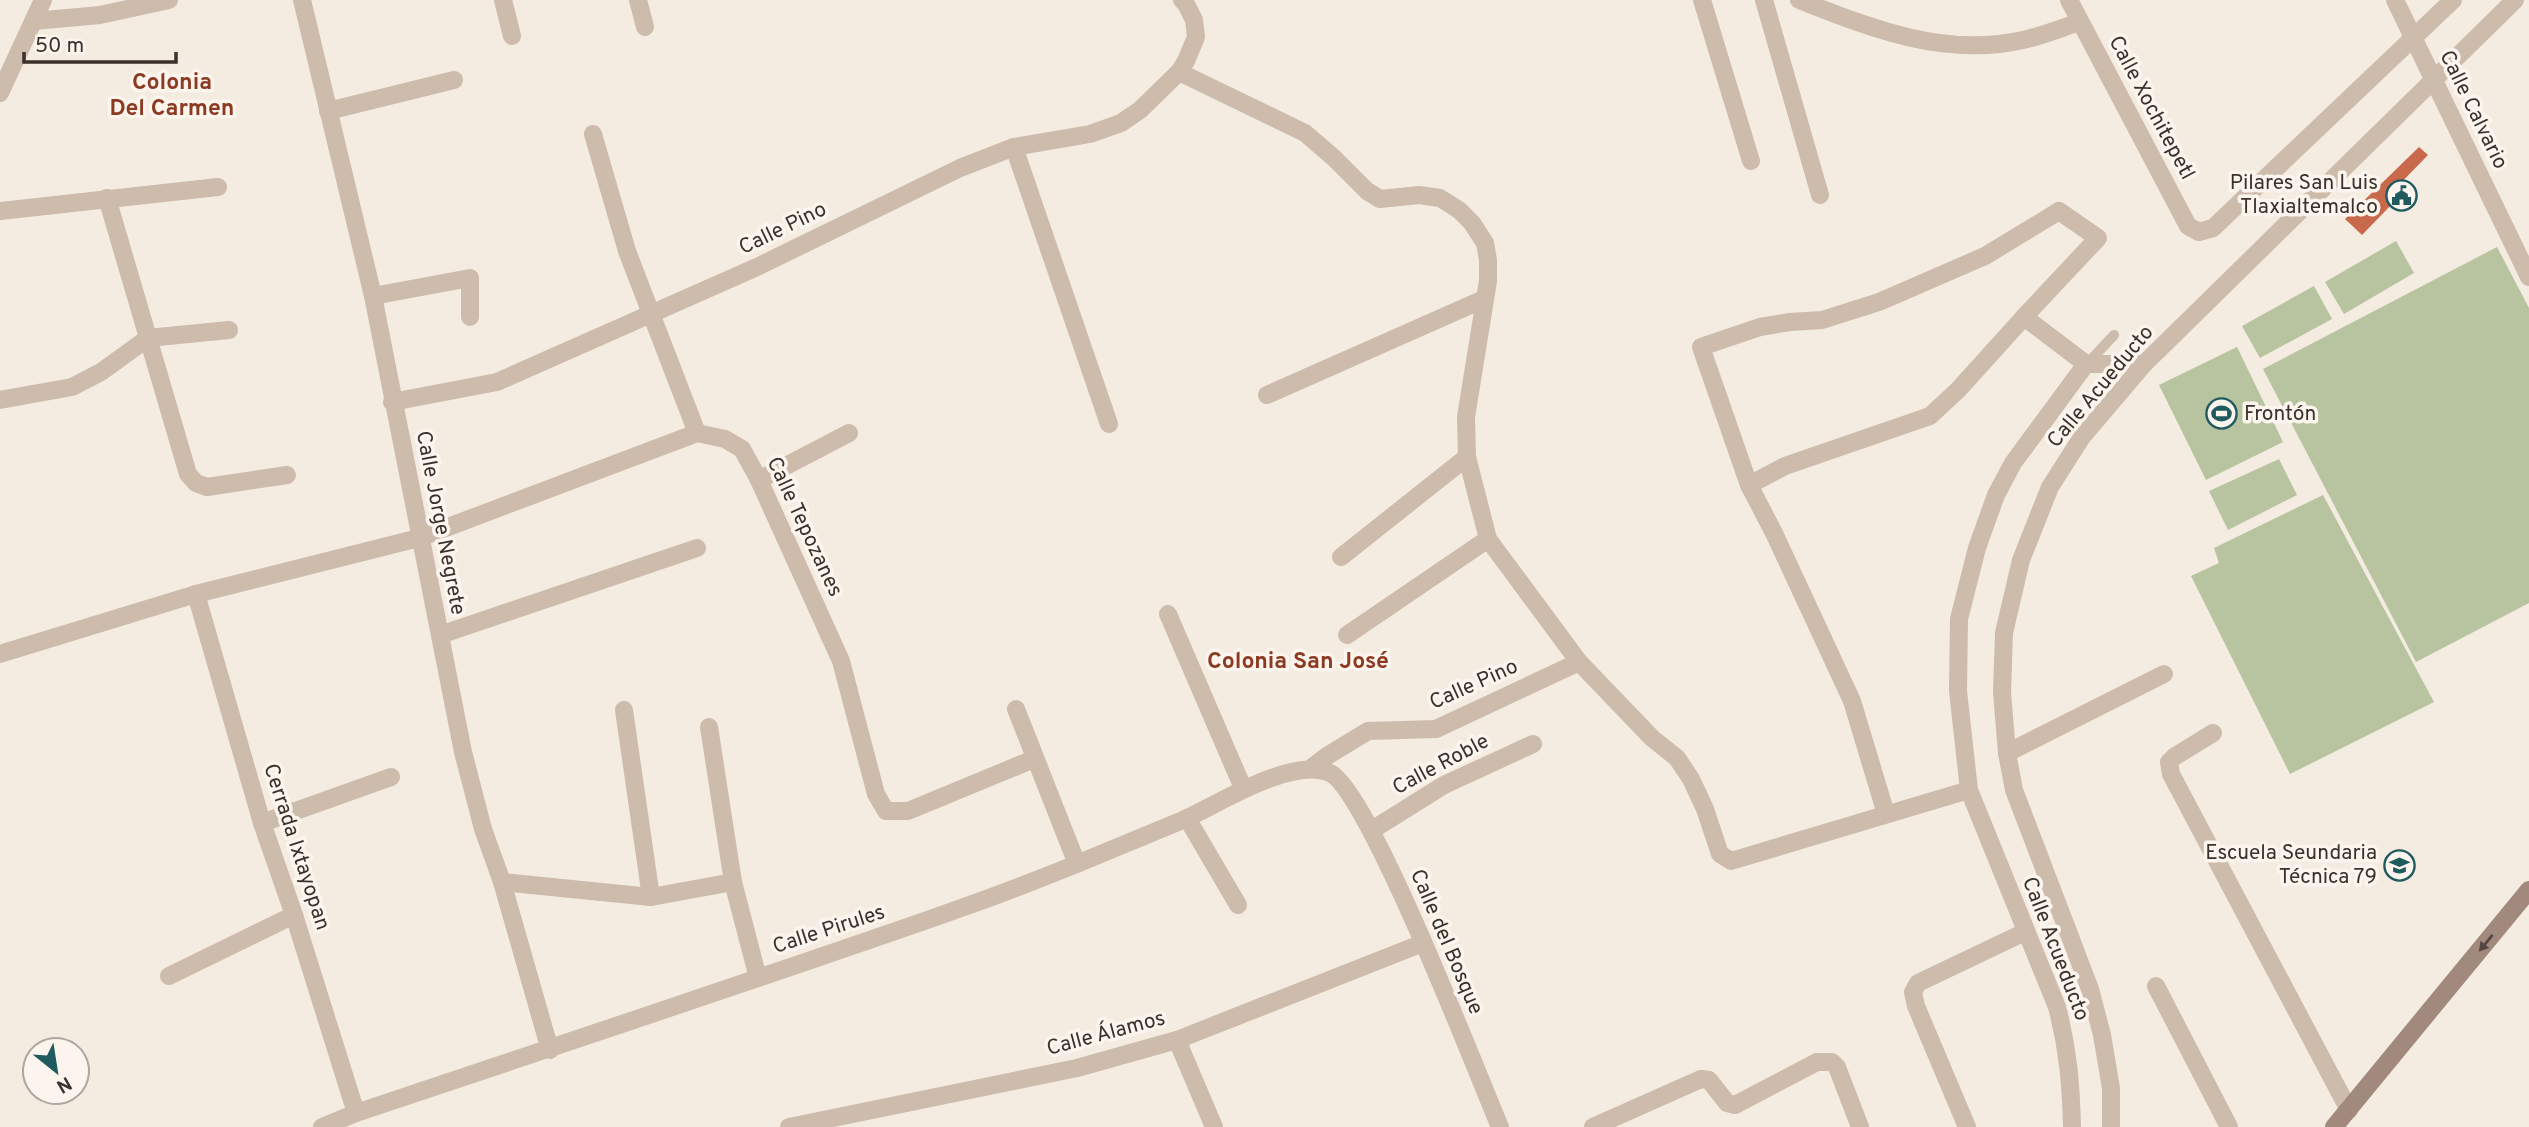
<svg xmlns="http://www.w3.org/2000/svg" width="2529" height="1127" font-family="Overpass,sans-serif">
  <style>
    .grass { fill: #b8c4a0 }
    .building { fill: #c8694b }
    .lines { fill: none; stroke-linecap: round; stroke-linejoin: round }
    .service { stroke: #cdbbac; stroke-width: 10 }
    .minor { stroke: #cdbbac; stroke-width: 18 }
    .tertiary { stroke: #cdbbac; stroke-width: 18 }
    .secondary { stroke: #a18a7d; stroke-width: 18 }
    .oneway { fill: #544640 }
    .labels { text-anchor: middle; dominant-baseline: central; stroke-width: 7; stroke-linejoin: round; paint-order: stroke }
    .street-label { font-size: 21px; fill: #3b302b; stroke: #fbf5ee }
    .poi-label { font-size: 21px; fill: #3b302b; stroke: #fbf5ee; text-anchor: end }
    .neighbourhood-label { font-size: 23px; font-weight: bold; fill: #8c3b22; stroke: #fbf5ee }
  </style>
  <rect width="100%" height="100%" fill="#f4ebe1"/>
  <g class="grass">
    <path d="M2396,241L2414,273L2344,314L2325,282Z"/>
    <path d="M2497,247L2529,308V603L2416,662L2263,369Z"/>
    <path d="M2314,286L2332,319L2260,358L2242,326Z"/>
    <path d="M2237,347L2283,442L2206,480L2159,385Z"/>
    <path d="M2279,459L2297,495L2228,530L2209,491Z"/>
    <path d="M2323,495L2434,702L2290,774L2191,576L2219,563L2214,548Z"/>
  </g>
  <path class="building" d="M2419,147L2428,155L2388,196L2394,202L2362,235L2345,219Z"/>
  <g class="lines">
    <path class="service" d="M2088,363L2114,335"/>
    <g class="minor">
      <path d="M302,0L373,296L463,752L483,829L502,882L550,1050"/>
      <path d="M503,0L512,36"/>
      <path d="M638,0L645,27"/>
      <path d="M1702,0L1751,161"/>
      <path d="M1764,0L1820,195"/>
      <path d="M1799,0C1870,28 1945,58 2023,40C2042,36 2061,28 2080,22"/>
      <path d="M2069,0L2188,226L2199,232L2213,228L2453,0"/>
      <path d="M2395,0L2529,277"/>
      <path d="M34,21L100,15L169,0"/>
      <path d="M1179,72L1305,133L1334,158L1367,191L1380,199L1419,195L1440,198L1459,210L1472,223L1485,243L1488,260V281L1466,417L1467,457L1488,539L1579,662L1652,738L1677,758L1691,779L1705,809L1720,854L1731,861L1969,790"/>
      <path d="M0,93L43,0"/>
      <path d="M328,111L454,80"/>
      <path d="M593,134L627,251L697,433"/>
      <path d="M1014,147L1109,424"/>
      <path d="M107,198L188,474L196,483L207,487L287,475"/>
      <path d="M0,211L218,187"/>
      <path d="M373,296L470,278V317"/>
      <path d="M148,338L229,330"/>
      <path d="M2086,364H2144"/>
      <path d="M1267,395L1484,299"/>
      <path d="M0,400L72,387L101,372L148,338"/>
      <path d="M392,402L497,382L757,267L960,168L1014,147L1090,134L1121,123L1140,110L1179,72L1186,61L1196,37L1194,20L1186,4L1182,0"/>
      <path d="M697,433L725,439L742,449L759,480L841,661L876,794L886,811H908L1034,759"/>
      <path d="M759,480L849,433"/>
      <path d="M1749,485L1785,466L1930,416L1958,390L2024,317L2086,364"/>
      <path d="M1341,557L1467,457"/>
      <path d="M196,594L262,823L294,915L356,1113"/>
      <path d="M1168,614L1243,788"/>
      <path d="M440,635L697,548"/>
      <path d="M1347,635L1488,539"/>
      <path d="M0,654L196,594L419,538L697,433"/>
      <path d="M1016,709L1077,864"/>
      <path d="M624,710L651,897"/>
      <path d="M709,727L733,882L758,978"/>
      <path d="M2213,733L2174,757L2169,762L2171,774L2349,1110"/>
      <path d="M2007,753L2164,674"/>
      <path d="M1310,769L1327,756L1368,731L1436,729L1579,662"/>
      <path d="M1886,814L1852,701L1774,533L1749,485L1701,347L1760,327L1790,322L1822,320L1879,302L1985,256L2059,211L2098,238L2024,317"/>
      <path d="M1187,818L1238,905"/>
      <path d="M262,823L391,777"/>
      <path d="M1372,830L1444,785L1533,744"/>
      <path d="M502,882L651,897L733,882"/>
      <path d="M169,976L294,915"/>
      <path d="M2156,986L2229,1127"/>
      <path d="M1177,1040L1214,1127"/>
      <path d="M322,1127L356,1113C491,1069 624,1023 758,978C872,939 986,902 1096,856C1125,844 1154,832 1183,820C1217,805 1292,756 1330,773C1368,790 1477,1073 1500,1127"/>
      <path d="M789,1127L1077,1068L1177,1040L1423,943"/>
      <path d="M1593,1127L1701,1079L1709,1080L1727,1103L1735,1105L1817,1062H1832L1837,1067L1860,1127"/>
      <path d="M1967,1127L1916,1006L1913,992L1918,983L2025,932"/>
      <path d="M2072,1127C2071,1084 2068,1049 2057,1007L1969,790L1958,691L1959,619L1977,548L1996,495L2013,463L2086,364"/>
    </g>
    <path class="tertiary" d="M2111,1127V1088L2102,1035L2090,989L2014,790L2007,753L2002,692L2004,633L2021,560L2050,487L2082,437L2144,364L2515,0"/>
    <path class="secondary" d="M2334,1127L2529,890"/>
  </g>
  <defs><path id="oneway-solid" d="M-6-.8H1V-3.2L6.5 0L1 3.2V.8H-6Z" transform="scale(1.75)"/></defs>
  <use class="oneway" href="#oneway-solid" transform="translate(2486 943) rotate(129)"/>
  <defs>
    <symbol id="civic-ring" viewBox="-11 -11 22 22"><circle r="9.5" fill="#fbf5ee" stroke="#1f5a5e" stroke-width="1.5"/><path d="M-.6-6.5H3V-4.5H.6V-3L4-1V1h2V6H-6V1h2V-1L-.6-3ZM-1.2 2.5V6h2.4V2.5Z" fill="#1f5a5e"/></symbol>
    <symbol id="stadium-ring" viewBox="-11 -11 22 22"><circle r="9.5" fill="#fbf5ee" stroke="#1f5a5e" stroke-width="1.5"/><path d="M0-5a6.5 5 0 1 0 0 10a6.5 5 0 1 0 0-10ZM-3.5-1.8h7v3.6h-7Z" fill="#1f5a5e"/></symbol>
    <symbol id="school-ring" viewBox="-11 -11 22 22"><circle r="9.5" fill="#fbf5ee" stroke="#1f5a5e" stroke-width="1.5"/><path d="M0-5L7-2L0 1L-7-2ZM-4 1L0 2.5L4 1V4Q0 6-4 4Z" fill="#1f5a5e"/></symbol>
  </defs>
  <g fill-rule="evenodd">
    <use href="#civic-ring" x="2384" y="178" width="35" height="35"/>
    <use href="#stadium-ring" x="2204" y="396" width="35" height="35"/>
    <use href="#school-ring" x="2382" y="848" width="35" height="35"/>
  </g>
  <g class="labels">
    <g class="street-label">
      <text transform="translate(2151 108) rotate(62)">Calle Xochitepetl</text>
      <text transform="translate(2473 110) rotate(64)">Calle Calvario</text>
      <text transform="translate(783 229) rotate(-26)">Calle Pino</text>
      <text transform="translate(2101 387) rotate(-50)">Calle Acueducto</text>
      <text transform="translate(440 523) rotate(79)">Calle Jorge Negrete</text>
      <text transform="translate(804 527) rotate(65)">Calle Tepozanes</text>
      <text transform="translate(1474 685) rotate(-24)">Calle Pino</text>
      <text transform="translate(1441 765) rotate(-28)">Calle Roble</text>
      <text transform="translate(296 847) rotate(72)">Cerrada Ixtayopan</text>
      <text transform="translate(829 930) rotate(-18)">Calle Pirules</text>
      <text transform="translate(1446 942) rotate(67)">Calle del Bosque</text>
      <text transform="translate(2055 949) rotate(69)">Calle Acueducto</text>
      <text transform="translate(1106 1034) rotate(-15)">Calle Álamos</text>
    </g>
    <g class="poi-label">
      <text x="2378" y="183">Pilares San Luis<tspan x="2378" dy="24">Tlaxialtemalco</tspan></text>
      <text x="2244" y="414" text-anchor="start">Frontón</text>
      <text x="2377" y="853">Escuela Seundaria<tspan x="2377" dy="24">Técnica 79</tspan></text>
    </g>
    <g class="neighbourhood-label">
      <text x="172" y="83">Colonia<tspan x="172" dy="26">Del Carmen</tspan></text>
      <text x="1298" y="662">Colonia San José</text>
    </g>
  </g>
  <g transform="translate(56 1071) rotate(150)"><circle r="33" fill="#fbf5ee" stroke="#aea6a0" stroke-width="2"/>
  <path d="M0-5L12 26L0 18L-12 26Z" fill="#1f5a5e"/>
  <text y="-10" font-size="19" font-weight="bold" text-anchor="middle" fill="#3b302b">N</text>
  </g>
  <path d="M24 52v10h152v-10" fill="none" stroke="#3b302b" stroke-width="3.5"/>
  <text x="35" y="52" font-size="21" fill="#3b302b" stroke="#fbf5ee" stroke-width="5" paint-order="stroke">50 m</text>
</svg>
